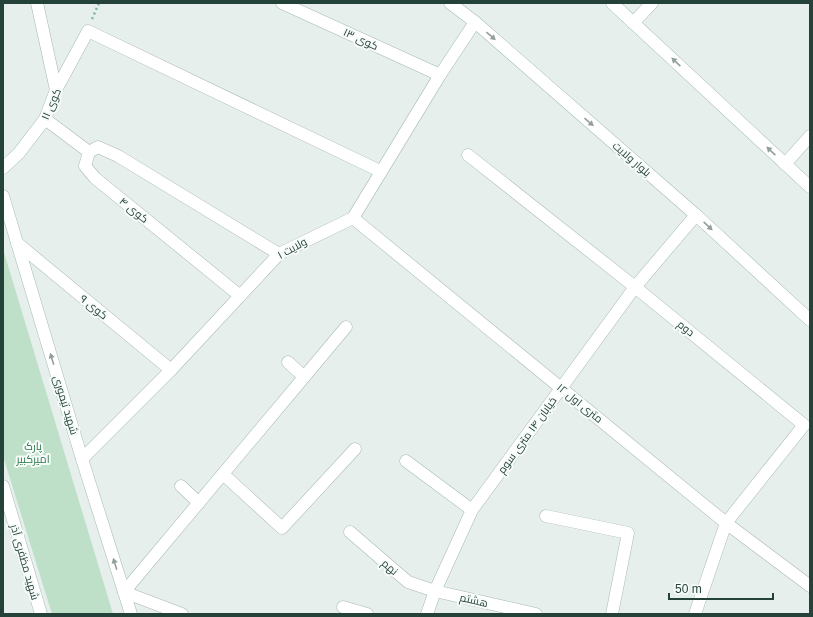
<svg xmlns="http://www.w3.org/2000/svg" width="813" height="617" font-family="Helvetica,Cairo,sans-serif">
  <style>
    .green { fill: #bfe0c8 }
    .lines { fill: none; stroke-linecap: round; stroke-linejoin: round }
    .street-casing { stroke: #a8b8b2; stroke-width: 13 }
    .secondary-casing { stroke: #a4bbb3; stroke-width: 13 }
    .path { stroke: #86b3a5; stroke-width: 2.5; stroke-dasharray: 2 3; stroke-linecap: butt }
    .street { stroke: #fff; stroke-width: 12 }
    .secondary { stroke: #fff; stroke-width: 12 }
    .oneway { fill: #92a09c }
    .labels { text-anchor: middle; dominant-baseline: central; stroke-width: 4; stroke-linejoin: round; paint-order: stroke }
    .street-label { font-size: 11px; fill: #24423a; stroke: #f7fbf9 }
    .park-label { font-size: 11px; fill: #2d7a4b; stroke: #f7fbf9 }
  </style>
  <rect width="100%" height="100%" fill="#e6efeb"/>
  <path class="green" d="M3,249L113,614H52L3,456Z"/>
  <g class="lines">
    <defs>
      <g id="street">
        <path d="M37,3L56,90"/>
        <path d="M282,3L440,75"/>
        <path d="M633,23L652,3"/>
        <path d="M45,119L89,152L85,166L95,178L239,295"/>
        <path d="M89,152L98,147L118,156L279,254"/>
        <path d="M468,155L635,287L804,425L726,523L695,614"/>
        <path d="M785,164L810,136"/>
        <path d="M3,168L19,153L45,119L56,90L88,31L380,171"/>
        <path d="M353,218L726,523L810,586"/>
        <path d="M17,243L171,370"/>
        <path d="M288,362L304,377"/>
        <path d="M82,459L171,370L279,254L353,218L440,75L475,22"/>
        <path d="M406,461L472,510"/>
        <path d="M223,474L282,528L355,449"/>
        <path d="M181,486L199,503"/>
        <path d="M546,516L628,533L612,614"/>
        <path d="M350,532L408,582L435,591L536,614"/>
        <path d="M343,607L367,614"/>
        <path d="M182,614L124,592L346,327"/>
        <path d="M427,614L435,591L472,510L635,287L696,215"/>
      </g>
      <g id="secondary">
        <path d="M450,3L475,22L696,215L810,320"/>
        <path d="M612,3L810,187"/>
        <path d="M3,196L82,459L131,614"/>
        <path d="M3,486L41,614"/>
      </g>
    </defs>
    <use href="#street" class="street-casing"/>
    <use href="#secondary" class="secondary-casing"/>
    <path class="path" d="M92,19L99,3"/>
    <use href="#street" class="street"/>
    <use href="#secondary" class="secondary"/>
  </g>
  <defs><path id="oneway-solid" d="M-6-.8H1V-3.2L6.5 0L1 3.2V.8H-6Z"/></defs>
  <g class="oneway">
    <use href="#oneway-solid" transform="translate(491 36) rotate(41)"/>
    <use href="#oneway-solid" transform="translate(676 62) rotate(-137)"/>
    <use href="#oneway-solid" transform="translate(589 122) rotate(41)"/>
    <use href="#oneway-solid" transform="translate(771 151) rotate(-137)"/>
    <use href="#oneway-solid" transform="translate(708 226) rotate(43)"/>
    <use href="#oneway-solid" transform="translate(52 359) rotate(-107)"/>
    <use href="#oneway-solid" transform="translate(115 564) rotate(-107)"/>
  </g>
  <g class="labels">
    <g class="street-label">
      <text transform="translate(361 39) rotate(25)">کوی ۱۳</text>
      <text transform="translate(51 104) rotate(-66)">کوی ۱۱</text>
      <text transform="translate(632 159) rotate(41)">بلوار ولایت</text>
      <text transform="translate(134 210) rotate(39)">کوی ۴</text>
      <text transform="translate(292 248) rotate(-29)">ولایت ۱</text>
      <text transform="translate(94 307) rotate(39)">کوی ۹</text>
      <text transform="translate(686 328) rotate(39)">دوم</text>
      <text transform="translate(580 403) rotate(39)">۱۲ متری اول</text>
      <text transform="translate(66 405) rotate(73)">شهید تیموری</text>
      <text transform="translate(527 435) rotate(-54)">خیابان ۱۴ متری سوم</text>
      <text transform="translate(25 562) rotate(74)">شهید مظفری آذر</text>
      <text transform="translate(390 567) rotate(41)">نهم</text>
      <text transform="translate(474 600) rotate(13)">هشتم</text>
    </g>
    <g class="park-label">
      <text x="33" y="446">پارک<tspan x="33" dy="13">امیرکبیر</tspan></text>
    </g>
  </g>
  <rect width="813" height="617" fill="none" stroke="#24423a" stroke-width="8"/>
  <path d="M669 593v6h104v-6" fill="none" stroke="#24423a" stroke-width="2"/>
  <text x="675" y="593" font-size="12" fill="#24423a" stroke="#f7fbf9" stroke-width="3" paint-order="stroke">50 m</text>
</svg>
